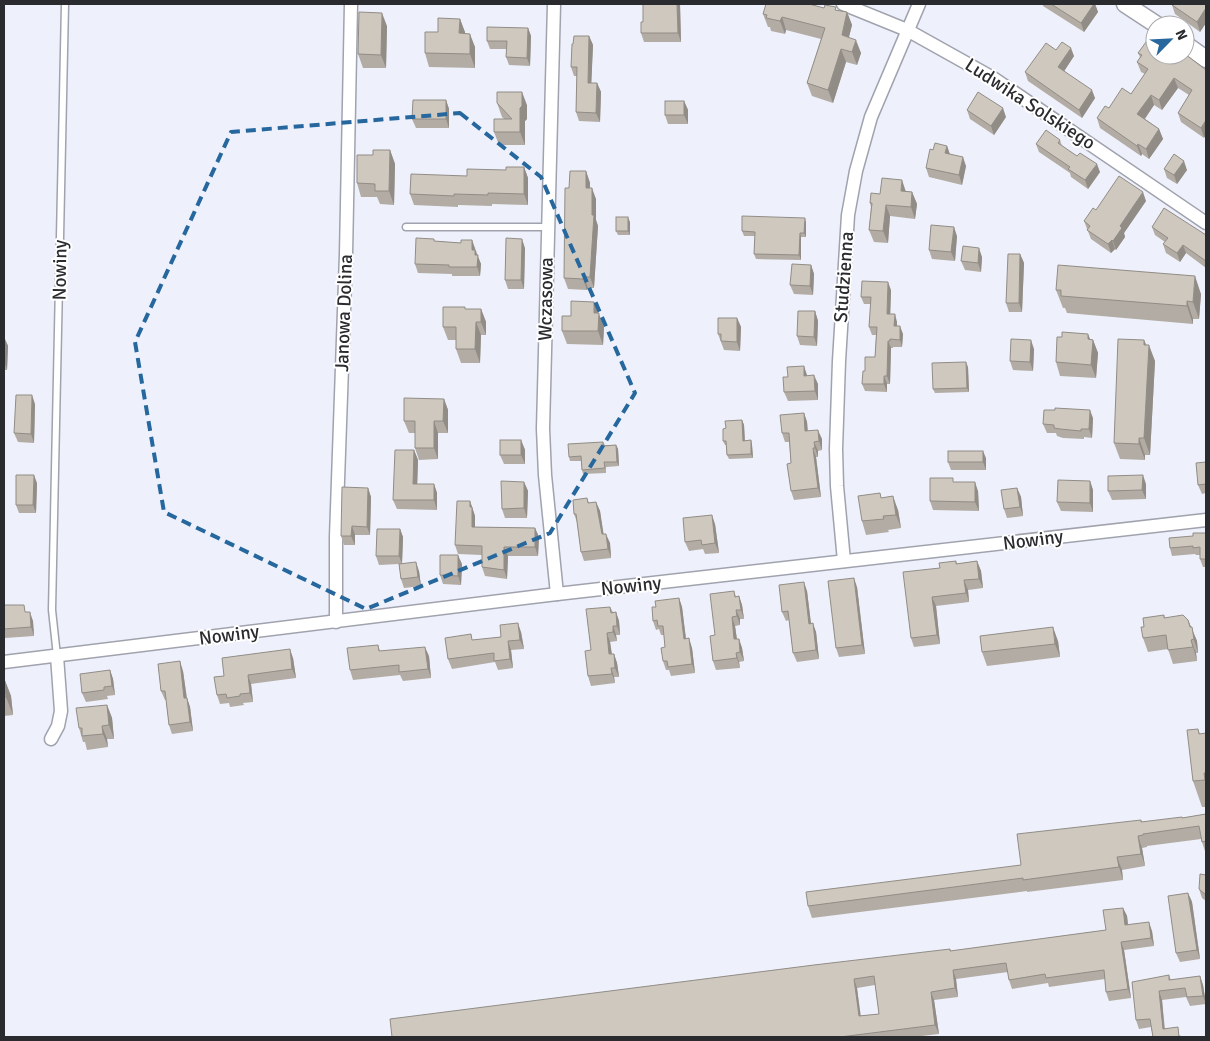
<svg xmlns="http://www.w3.org/2000/svg" width="1210" height="1041" font-family="Signika,sans-serif">
  <style>
    .lines { fill: none; stroke-linecap: round; stroke-linejoin: round }
    .service-casing { stroke: #a0a3ad; stroke-width: 9 }
    .minor-casing { stroke: #a0a3ad; stroke-width: 15 }
    .tertiary-casing { stroke: #a0a3ad; stroke-width: 19 }
    .service { stroke: #fff; stroke-width: 6 }
    .minor { stroke: #fff; stroke-width: 12 }
    .tertiary { stroke: #fff; stroke-width: 16 }
    .wall { fill: #b2aca4; fill-rule: evenodd }
    .shaded-wall { fill: #918c86 }
    .building { fill: #cfc8bf; stroke: #918c86; fill-rule: evenodd }
    .marked { fill: none; stroke: #26679d; stroke-width: 4; stroke-dasharray: 10 6; stroke-linejoin: round }
    .labels { text-anchor: middle; dominant-baseline: central; stroke-width: 4; stroke-linejoin: round; paint-order: stroke }
    .street-label { font-size: 19px; fill: #2a2b2f; stroke: #fff }
  </style>
  <rect width="100%" height="100%" fill="#eef1fc"/>
  <g class="lines">
    <defs>
      <g id="service">
        <path d="M406,227H547"/>
        <path d="M57,656L52,610L65,4"/>
      </g>
      <g id="minor">
        <path d="M554,4L543,429L545,475L557,594"/>
        <path d="M843,4L907,30L993,78L1206,223"/>
        <path d="M844,561L837,486L836,449L839,361L848,215L856,171L871,117L919,4"/>
        <path d="M336,622V537L346,254L351,4"/>
        <path d="M4,662L557,594L1206,520"/>
        <path d="M51,739L58,726L61,711L57,656"/>
      </g>
      <g id="tertiary">
        <path d="M1125,4L1157,25"/>
        <path d="M1185,44L1206,59"/>
      </g>
    </defs>
    <use href="#service" class="service-casing"/>
    <use href="#minor" class="minor-casing"/>
    <use href="#tertiary" class="tertiary-casing"/>
    <use href="#service" class="service"/>
    <use href="#minor" class="minor"/>
    <use href="#tertiary" class="tertiary"/>
  </g>
  <g class="wall">
    <path d="M643,4H680L681,42H644L641,33L643,22Z"/>
    <path d="M1043,4H1095L1098,12L1084,32L1043,6Z"/>
    <path d="M1206,4V23L1200,32L1175,14L1172,5Z"/>
    <path d="M824,8L847,12L852,25L849,37L861,53L857,65L846,62L833,103L812,96L807,83L821,39L786,30L785,34L771,31L770,27H768L763,14Z"/>
    <path d="M460,19L465,33L475,47V68L429,67L425,53L438,32Z"/>
    <path d="M387,26L386,68H363L358,54Z"/>
    <path d="M528,28L531,36L530,66L509,65L506,57L507,49H490L487,41Z"/>
    <path d="M589,36L593,45L591,83H597L601,92L600,122L579,121L576,112L577,76H574L571,67L573,44Z"/>
    <path d="M1056,50L1074,56L1064,71L1095,98L1082,118L1028,81L1025,72Z"/>
    <path d="M1138,53L1176,57L1185,55L1204,138L1181,122L1178,113L1189,95L1178,88L1162,110L1154,105L1145,119L1159,129L1163,139L1149,159L1142,154L1141,156L1100,128L1097,118L1109,108L1131,94L1145,74L1141,72L1137,62L1140,57Z"/>
    <path d="M446,100L449,109V128H416L412,119Z"/>
    <path d="M684,101L688,110V124H668L665,115Z"/>
    <path d="M497,103L527,105V119L525,121V145H499L494,132L504,119L502,117Z"/>
    <path d="M967,110L1006,117L994,135L970,119Z"/>
    <path d="M1060,140L1062,146L1100,172L1088,189L1071,177L1070,173L1039,152L1036,144Z"/>
    <path d="M947,146L950,154L966,166L962,185L929,177L926,168L933,150Z"/>
    <path d="M390,150L395,164L394,205L380,204L377,197H361L357,183L373,155Z"/>
    <path d="M524,167L528,178V205L492,204V206L458,205V207L414,205L410,194L467,176Z"/>
    <path d="M1164,169L1187,170L1177,184L1167,178Z"/>
    <path d="M586,171L590,183V188L596,199V220L598,226L594,288H588L587,290L568,289L564,278L569,188Z"/>
    <path d="M906,191L912,192L917,204L915,219L890,216L888,243L874,242L869,230L871,207L870,203L880,194Z"/>
    <path d="M1146,201L1124,233L1125,237L1116,250L1115,249L1111,253L1091,239L1084,221L1096,210Z"/>
    <path d="M630,222V235H618L616,231Z"/>
    <path d="M806,222V237H801V260L756,259L754,254L755,236H744L742,231Z"/>
    <path d="M1152,227L1206,235V268L1186,253L1180,262L1166,253L1163,244L1165,242L1155,235Z"/>
    <path d="M957,236L955,261L932,259L929,250Z"/>
    <path d="M472,240L481,264L480,276H452V274L418,273L415,264L435,241L461,243Z"/>
    <path d="M525,248L524,289H508L505,280Z"/>
    <path d="M1020,254L1024,263L1022,312H1009L1006,303Z"/>
    <path d="M982,257L981,272L965,270L961,261Z"/>
    <path d="M811,265L814,274L813,295L794,294L790,285Z"/>
    <path d="M891,290L890,314L897,322V326L903,334L902,347H893V348H891L890,384H887V392L865,391L862,384L865,371L875,357L876,335H872L869,327L871,304H864L861,297Z"/>
    <path d="M1056,290L1201,294L1199,319H1193V324L1067,313L1065,308H1063Z"/>
    <path d="M594,302L604,327L603,345L567,344L562,331L571,316Z"/>
    <path d="M466,309H481L486,322V335H481L480,363H461L456,349V340H448L443,327Z"/>
    <path d="M815,311L818,321L817,346L800,345L797,336Z"/>
    <path d="M737,318L741,327L740,351L724,350L718,334Z"/>
    <path d="M4,337L8,346L7,370H4Z"/>
    <path d="M1090,339L1093,340L1098,353L1096,378L1060,376L1056,362Z"/>
    <path d="M1144,340L1155,361L1150,455H1145V460L1120,459L1114,443Z"/>
    <path d="M1034,349L1033,371L1013,370L1010,361Z"/>
    <path d="M968,367L969,392L935,393L933,389Z"/>
    <path d="M807,376L818,384V400L788,401L784,392Z"/>
    <path d="M444,399L448,410V433H438V459L419,460L415,448V433H409L404,421Z"/>
    <path d="M35,404L34,443L18,442L14,433Z"/>
    <path d="M804,413L807,422L808,431L822,439V450L818,451V457H816L821,497L794,500L791,491V463L789,442H785L782,433Z"/>
    <path d="M1093,418L1092,438L1084,437V439L1063,438L1057,436L1056,433H1047L1043,424Z"/>
    <path d="M742,420L744,425L745,441L751,440L752,445L753,458L729,459L727,455L726,445H725L723,441L726,428Z"/>
    <path d="M521,440L525,450V464H504L500,455Z"/>
    <path d="M603,442L605,445H616L618,449L619,466L606,467V473L583,474L582,470L581,461H570L569,457Z"/>
    <path d="M414,450L418,460L417,484H434L437,493V510L397,509L393,500Z"/>
    <path d="M986,458V470H951L948,462Z"/>
    <path d="M1206,462V493L1202,494L1198,485Z"/>
    <path d="M1090,481L1093,490V512L1061,511L1057,502Z"/>
    <path d="M524,482L528,491L527,518H505L502,509Z"/>
    <path d="M955,482L978,491L979,511L933,510L930,501Z"/>
    <path d="M37,483L36,513H19L16,505Z"/>
    <path d="M1146,484V499L1112,500L1108,491Z"/>
    <path d="M368,488L371,497L370,535H355V545H344L341,536Z"/>
    <path d="M1017,488L1021,497L1023,516L1007,518L1004,509Z"/>
    <path d="M587,498L589,503L596,502L600,511L603,534L610,543L611,558L584,561L581,552L577,522L574,514Z"/>
    <path d="M882,498L898,510L901,528L888,530L889,532L866,535L862,521Z"/>
    <path d="M470,501L475,516V527L535,528L539,537L538,556H508L507,579L485,576L482,567V555L458,554L455,545Z"/>
    <path d="M715,524L719,553L705,554L703,549L689,551L685,542Z"/>
    <path d="M400,529L403,537L402,563L419,571L421,586L404,588L401,579L399,564L379,565L376,556Z"/>
    <path d="M1206,533V567H1203L1200,559V555H1196L1195,554L1172,556L1170,548L1193,536Z"/>
    <path d="M956,561L957,564L977,561L981,571L983,588L968,590L969,602L936,606L940,644L914,647L911,638L940,568Z"/>
    <path d="M462,564L461,585L443,584L440,575Z"/>
    <path d="M857,587L865,654L839,657L836,648Z"/>
    <path d="M734,591L736,597L739,596L742,605L744,619H740V625L735,626L737,639H739L742,648L744,661L739,662L740,668L716,670L713,661L715,635Z"/>
    <path d="M807,591L811,623L816,632L819,659L797,662L793,653L789,620L786,621L782,612Z"/>
    <path d="M679,598L682,607L686,639L692,648L695,673L671,676L669,670H666L663,661L665,647L664,635H661L659,629L656,630L653,621L656,607Z"/>
    <path d="M4,605L33,621L34,636L5,638L4,635Z"/>
    <path d="M610,607L613,612H616L619,621L620,635H616L617,641L610,642L612,654H614L617,663L619,677H614L615,683L591,686L588,676Z"/>
    <path d="M1164,615L1165,618L1188,620L1197,641L1198,653H1196L1197,661L1173,664L1168,649L1148,652L1143,638L1144,627Z"/>
    <path d="M521,632L524,649L511,650L513,668L498,670L495,662L452,669L448,659L474,640L501,637Z"/>
    <path d="M1058,641L1060,657L987,666L982,652Z"/>
    <path d="M378,645L380,651L429,656L431,678L403,681L400,675L353,680L350,670Z"/>
    <path d="M293,658L296,678L251,684L253,702L243,703L244,705L230,707L229,703L220,704L217,695L224,676Z"/>
    <path d="M110,670L113,679L115,695L107,696L108,699L86,702L82,693Z"/>
    <path d="M183,671L187,698L190,707L193,731L172,734L169,725L166,700H165L161,691Z"/>
    <path d="M4,678L11,696L13,715L4,716Z"/>
    <path d="M107,705L112,718L114,739H107L108,747L87,750L85,742H83L79,728Z"/>
    <path d="M1198,729L1200,734L1206,735V807H1202L1193,781Z"/>
    <path d="M1206,814V854L1201,839L1147,846V847L1142,848L1145,866L1122,870L1123,880L1027,892V891L812,918L808,906L1021,865L1141,820L1142,822L1182,818Z"/>
    <path d="M1206,875V901L1202,898L1199,889Z"/>
    <path d="M1188,893L1192,902L1200,959L1180,962L1176,953Z"/>
    <path d="M1123,908L1127,916L1128,925L1152,931L1154,946L1124,950L1131,998L1109,1001L1106,992L1105,979L1049,987L1048,983L1012,989L1009,980L1008,972L956,979L958,997L934,1000L939,1034L913,1037H392L950,949L951,951L1106,930ZM875,985L879,1014L860,1016L857,988Z"/>
    <path d="M1169,975L1171,980L1200,976L1203,985L1206,1004L1190,1006L1186,997L1162,1000L1165,1029L1181,1036V1037H1153L1151,1027L1139,1029L1136,1020Z"/>
  </g>
  <g class="shaded-wall">
    <path d="M677,4H680L681,42L678,33Z"/>
    <path d="M1094,4H1095L1098,12L1084,32L1081,23Z"/>
    <path d="M1206,8V23L1200,32L1197,22Z"/>
    <path d="M847,12L852,25L846,48L842,35Z"/>
    <path d="M382,13L387,26L386,68L381,55Z"/>
    <path d="M782,17L786,30L785,34L780,21Z"/>
    <path d="M460,19L465,32L464,47L459,33Z"/>
    <path d="M528,28L531,36L530,66L527,58Z"/>
    <path d="M470,34L475,47V68L470,54Z"/>
    <path d="M589,36L593,45L591,92L588,83Z"/>
    <path d="M856,40L861,53L857,65L852,52Z"/>
    <path d="M1071,48L1074,56L1061,76L1058,67Z"/>
    <path d="M841,49L846,62L833,103L828,90Z"/>
    <path d="M1174,78L1178,88L1162,110L1159,100Z"/>
    <path d="M597,83L601,92L600,122L596,113Z"/>
    <path d="M1092,90L1095,98L1082,118L1079,110Z"/>
    <path d="M522,92L527,105V119L525,121V145L520,132V108Z"/>
    <path d="M1151,95L1154,105L1141,124L1137,114Z"/>
    <path d="M446,100L449,109V128L446,119Z"/>
    <path d="M684,101L688,110V124L684,115Z"/>
    <path d="M1003,108L1006,117L994,135L991,126Z"/>
    <path d="M1206,120V135L1204,138L1201,128Z"/>
    <path d="M1159,129L1163,139L1149,159L1146,149Z"/>
    <path d="M1138,144L1142,154L1141,156L1137,146Z"/>
    <path d="M947,146L950,155L945,153Z"/>
    <path d="M390,150L395,164L394,205L389,191Z"/>
    <path d="M963,157L966,166L962,185L959,175Z"/>
    <path d="M1184,161L1187,170L1177,184L1174,175Z"/>
    <path d="M1097,164L1100,172L1088,189L1085,180Z"/>
    <path d="M524,167L528,178V205L524,194Z"/>
    <path d="M586,171L590,183V199L586,188Z"/>
    <path d="M902,180L906,192L901,191Z"/>
    <path d="M592,188L596,199V220L598,226L594,288L590,277Z"/>
    <path d="M912,192L917,204L915,219L911,207Z"/>
    <path d="M1143,192L1146,201L1124,233L1125,237L1116,250L1113,241L1120,226Z"/>
    <path d="M886,205L890,216L888,243L883,231Z"/>
    <path d="M628,217L630,222V235L628,231Z"/>
    <path d="M805,218L806,222V237L804,233Z"/>
    <path d="M954,227L957,236L955,261L951,252Z"/>
    <path d="M800,233L801,237V260L799,255Z"/>
    <path d="M522,239L525,248L524,289L521,280Z"/>
    <path d="M472,240L475,249V252V250L481,264L480,276L472,250Z"/>
    <path d="M1112,240L1115,249L1111,253L1108,244Z"/>
    <path d="M1183,245L1186,253L1180,262L1177,253Z"/>
    <path d="M979,248L982,257L981,272L978,263Z"/>
    <path d="M1020,254L1024,263L1022,312L1019,303Z"/>
    <path d="M4,260L5,262L4,296Z"/>
    <path d="M811,265L814,274L813,295L810,286Z"/>
    <path d="M1195,276L1201,294L1199,319L1193,302Z"/>
    <path d="M584,277L588,288L587,290L583,279Z"/>
    <path d="M888,282L891,290L890,322L887,314Z"/>
    <path d="M1187,301L1193,319V324L1187,306Z"/>
    <path d="M594,302L604,327L603,345L598,331L594,313Z"/>
    <path d="M481,309L486,322V335L481,322Z"/>
    <path d="M815,311L818,321L817,346L814,337Z"/>
    <path d="M895,314L897,322V334L894,326Z"/>
    <path d="M737,318L741,327L740,351L737,342Z"/>
    <path d="M476,322L481,335L480,363L475,349Z"/>
    <path d="M900,326L903,334L902,347L900,340Z"/>
    <path d="M1088,334L1093,346V340L1098,353L1096,378L1091,365L1088,339Z"/>
    <path d="M4,337L8,346L7,370L4,361Z"/>
    <path d="M1031,340L1034,349L1033,371L1030,362Z"/>
    <path d="M1144,340L1148,352L1149,345L1155,361L1150,455L1144,438Z"/>
    <path d="M888,341L891,348L890,384L887,376Z"/>
    <path d="M966,362L968,367L969,392L967,388Z"/>
    <path d="M804,366L807,375L808,385L804,376Z"/>
    <path d="M814,375L818,384V400L815,391Z"/>
    <path d="M884,376L887,384V392L884,384Z"/>
    <path d="M32,395L35,404L34,443L31,434Z"/>
    <path d="M444,399L448,410V433L443,421Z"/>
    <path d="M1090,410L1093,418L1092,438L1089,429Z"/>
    <path d="M804,413L807,422L808,440L805,431Z"/>
    <path d="M742,420L744,425L745,445L743,441Z"/>
    <path d="M434,421L438,433V459L434,448Z"/>
    <path d="M818,430L822,439V450L819,441Z"/>
    <path d="M1139,438L1145,455V460L1139,444Z"/>
    <path d="M521,440L525,450V464L521,455Z"/>
    <path d="M751,440L752,445L753,458L751,454Z"/>
    <path d="M814,442L818,451V457L815,448Z"/>
    <path d="M616,445L618,449L619,466L617,462Z"/>
    <path d="M813,448L816,457L821,497L818,488Z"/>
    <path d="M414,450L418,460L417,493L413,484Z"/>
    <path d="M983,451L986,458V470L983,462Z"/>
    <path d="M34,475L37,483L36,513L33,505Z"/>
    <path d="M1143,475L1146,484V499L1142,490Z"/>
    <path d="M1090,481L1093,490V512L1090,503Z"/>
    <path d="M524,482L528,491L527,518L524,508Z"/>
    <path d="M975,482L978,491L979,511L975,502Z"/>
    <path d="M434,484L437,493V510L434,500Z"/>
    <path d="M368,488L371,497L370,535L367,527Z"/>
    <path d="M1017,488L1021,497L1023,516L1020,507Z"/>
    <path d="M893,496L898,510L901,528L896,515Z"/>
    <path d="M470,501L475,516V536L472,527L470,507Z"/>
    <path d="M596,502L600,511L605,543L602,534Z"/>
    <path d="M712,515L715,524L719,553L715,543Z"/>
    <path d="M352,526L355,535V545L351,536Z"/>
    <path d="M535,528L539,537L538,556L535,547Z"/>
    <path d="M400,529L403,537L402,564L399,556Z"/>
    <path d="M606,534L610,543L611,558L608,549Z"/>
    <path d="M504,547L508,556L507,579L504,570Z"/>
    <path d="M458,555L462,564L461,585L458,576Z"/>
    <path d="M977,561L981,571L983,588L979,579Z"/>
    <path d="M416,562L419,571L421,586L418,577Z"/>
    <path d="M854,578L857,587L865,654L862,645Z"/>
    <path d="M964,580L968,590L969,602L966,593Z"/>
    <path d="M804,582L807,591L812,633L809,624Z"/>
    <path d="M739,596L742,605L744,619L741,610Z"/>
    <path d="M932,597L936,606L940,644L937,635Z"/>
    <path d="M679,598L682,607L687,648L684,639Z"/>
    <path d="M736,610L740,619V625L737,616Z"/>
    <path d="M30,612L33,621L34,636L31,627Z"/>
    <path d="M616,612L619,621L620,635L617,626Z"/>
    <path d="M732,617L735,626L738,648L734,639Z"/>
    <path d="M1188,620L1197,641L1198,653L1190,627Z"/>
    <path d="M518,623L521,632L524,649L520,640Z"/>
    <path d="M813,623L816,632L819,659L816,650Z"/>
    <path d="M613,626L616,635L617,641L613,632Z"/>
    <path d="M1053,627L1058,641L1060,657L1055,644Z"/>
    <path d="M607,633L610,642L613,663L609,654Z"/>
    <path d="M689,638L692,648L695,673L692,664Z"/>
    <path d="M739,639L742,648L744,661L740,652Z"/>
    <path d="M1191,640L1196,653L1197,661Z"/>
    <path d="M508,641L511,650L513,668L510,659Z"/>
    <path d="M425,647L429,656L431,678L428,669Z"/>
    <path d="M290,649L293,658L296,678L292,669Z"/>
    <path d="M736,653L739,662L740,668L737,658Z"/>
    <path d="M614,654L617,663L619,677L615,668Z"/>
    <path d="M180,661L183,671L188,708L184,698Z"/>
    <path d="M611,668L614,677L615,683L612,674Z"/>
    <path d="M110,670L113,679L115,695L112,686Z"/>
    <path d="M248,675L251,684L253,702L250,693Z"/>
    <path d="M4,678L11,696L13,715L6,697Z"/>
    <path d="M187,698L190,707L193,731L190,722Z"/>
    <path d="M107,705L112,718L114,739L109,725Z"/>
    <path d="M102,726L107,739L108,747L103,734Z"/>
    <path d="M1138,836L1142,848L1145,866L1141,854Z"/>
    <path d="M1117,857L1122,870L1123,880L1119,867Z"/>
    <path d="M1188,893L1192,902L1200,959L1197,950Z"/>
    <path d="M1123,908L1127,916L1129,934L1125,925Z"/>
    <path d="M1149,922L1152,931L1154,946L1151,938Z"/>
    <path d="M1121,942L1124,950L1131,998L1128,989Z"/>
    <path d="M953,970L956,979L958,997L955,988Z"/>
    <path d="M1200,976L1203,985L1206,1004L1203,996Z"/>
    <path d="M854,979L857,988L862,1025L859,1016Z"/>
    <path d="M1159,991L1162,1000L1165,1037L1163,1029Z"/>
    <path d="M931,992L934,1000L939,1034L935,1025Z"/>
  </g>
  <g class="building">
    <path d="M643,4H677L678,33H641V22H643Z"/>
    <path d="M766,4H809L824,8L825,5L836,7L835,10L847,12L842,35L856,40L852,52L841,49L828,90L807,83L825,28L782,17L780,21L766,18L767,15L763,14Z"/>
    <path d="M1051,4H1094L1081,23Z"/>
    <path d="M1173,4H1206V8L1197,22L1172,5Z"/>
    <path d="M359,12L382,13L381,55L358,54Z"/>
    <path d="M438,18L460,19L459,33L470,34V54L425,53V32H438Z"/>
    <path d="M487,27L528,28L527,58L506,57L507,41H487Z"/>
    <path d="M574,36H589L588,83H597L596,113L576,112L577,67H571L572,44H573Z"/>
    <path d="M1149,38L1155,42V55H1174L1176,57L1178,55L1185,54L1206,70V120L1201,128L1178,113L1192,90L1174,78L1159,100L1151,95L1137,114L1159,129L1146,149L1138,144L1137,146L1097,118L1105,106L1109,108L1122,88L1131,94L1148,69L1137,62L1142,55L1138,53Z"/>
    <path d="M1062,42L1071,48L1058,67L1092,90L1079,110L1025,72L1046,43L1056,50Z"/>
    <path d="M497,92H522V106L520,108V132H494V119H512L497,103Z"/>
    <path d="M978,92L1003,108L991,126L967,110Z"/>
    <path d="M413,100H446V119H412Z"/>
    <rect x="665" y="101" width="19" height="14"/>
    <path d="M1046,130L1060,140L1058,143L1077,156L1080,153L1097,164L1085,180L1068,169L1070,167L1036,144Z"/>
    <path d="M935,143L947,146L945,153L963,157L959,175L926,168L930,149L933,150Z"/>
    <path d="M373,150H390L389,191H375V184L357,183V155H373Z"/>
    <path d="M1174,154L1184,161L1174,175L1164,169Z"/>
    <path d="M506,167H524V194L488,193V195L454,194V196L410,194L411,174L467,176V169L506,170Z"/>
    <path d="M570,171H586V188H592V215H594L590,277H584L583,279L564,278L565,188H569Z"/>
    <path d="M1119,176L1143,192L1120,226L1122,228L1113,241L1112,240L1108,244L1087,230L1090,226L1084,221L1093,208L1096,210Z"/>
    <path d="M882,178L902,180L901,191L912,192L911,207L886,205L883,231L869,230L872,203H870L871,193L880,194Z"/>
    <path d="M1164,208L1206,235V261L1183,245L1177,253L1163,244L1168,238L1152,227Z"/>
    <path d="M742,216L805,218L804,233H800L799,255L754,254L755,232L742,231Z"/>
    <rect x="616" y="217" width="12" height="14"/>
    <path d="M931,225L954,227L951,252L929,250Z"/>
    <path d="M416,238L434,239V241L461,243V240H472V250H475V255H478L477,267H449V265L415,264Z"/>
    <path d="M506,238L522,239L521,280H505Z"/>
    <path d="M963,246L979,248L978,263L961,261Z"/>
    <path d="M1008,254H1020L1019,303H1006Z"/>
    <path d="M792,264L811,265L810,286L790,285Z"/>
    <path d="M1058,265L1195,276L1193,302L1187,301V306L1061,296V290H1056Z"/>
    <path d="M862,281L888,282L887,314H895L894,326H900V340L890,339V341H888L887,376H884V384H862L863,371H865V357H875L877,327H869L871,297H861Z"/>
    <path d="M571,301L594,302V313H599L598,331H562V316H571Z"/>
    <path d="M443,307H465V309H481V322H476L475,349H456V327H443Z"/>
    <path d="M798,311H815L814,337L797,336Z"/>
    <path d="M718,318H737V342L721,341V334H718Z"/>
    <path d="M1062,332L1088,334V339L1093,340L1091,365L1056,362L1057,337H1062Z"/>
    <path d="M1011,339L1031,340L1030,362L1010,361Z"/>
    <path d="M1118,339L1144,340V345H1149L1144,438H1139V444L1114,443Z"/>
    <path d="M966,362L967,388L933,389L932,363Z"/>
    <path d="M804,366V376L814,375L815,391L784,392L783,377H788L787,367Z"/>
    <path d="M16,395H32L31,434L14,433Z"/>
    <path d="M404,398L444,399L443,421H434V448H415V421H404Z"/>
    <path d="M1055,408L1090,410L1089,429H1081V431L1060,429L1054,428V425L1043,424L1044,410H1055Z"/>
    <path d="M804,413L805,431L818,430L819,441L814,442L815,448H813L818,488L791,491L787,464L791,463L789,433H782L780,415Z"/>
    <path d="M742,420L743,441L751,440V454L727,455L726,441H723V429L726,428L725,421Z"/>
    <rect x="500" y="440" width="21" height="15"/>
    <path d="M603,442V446L616,445L617,462H604L605,468L582,470L581,456L569,457L568,444Z"/>
    <path d="M395,450H414L413,484H434V500H393Z"/>
    <rect x="948" y="451" width="35" height="11"/>
    <path d="M1206,462V484L1198,485L1196,463Z"/>
    <path d="M16,475H34L33,505H16Z"/>
    <path d="M1143,475L1142,490L1108,491V476Z"/>
    <path d="M930,478H953V482H975V502L930,501Z"/>
    <path d="M1058,480L1090,481V503L1057,502Z"/>
    <path d="M501,481L524,482V508L502,509Z"/>
    <path d="M342,487L368,488L367,527L352,526L351,536H341Z"/>
    <path d="M1017,488L1020,507L1004,509L1001,490Z"/>
    <path d="M880,493L881,498L893,496L896,515L883,516L884,519L862,521L858,496Z"/>
    <path d="M587,498L588,503L596,502L602,534H606L608,549L581,552L576,514H574L573,500Z"/>
    <path d="M457,501H470V507H472V527L535,528V547H504V570L482,567V546L455,545Z"/>
    <path d="M712,515L715,543L702,545L701,540L685,542L683,518Z"/>
    <path d="M377,529H400L399,556H376Z"/>
    <path d="M1193,533H1206V559H1200V547L1193,548V546L1170,548L1169,538L1193,536Z"/>
    <path d="M440,555H458V576L440,575Z"/>
    <path d="M956,561V564L977,561L979,579L964,580L966,593L932,597L937,635L911,638L903,572L940,568L939,563Z"/>
    <path d="M416,562L418,577L401,579L399,564Z"/>
    <path d="M854,578L862,645L836,648L828,581Z"/>
    <path d="M804,582L809,624L813,623L816,650L793,653L788,611L782,612L779,585Z"/>
    <path d="M734,591L735,597L739,596L741,610H736L737,616L732,617L734,639H739L740,652L736,653L737,658L713,661L710,636L715,635L710,594Z"/>
    <path d="M679,598L684,639L689,638L692,664L668,667L667,661H663L661,648L665,647L663,626H658L657,620L653,621L652,607H656L655,601Z"/>
    <path d="M4,605H24L25,612H30L31,627L4,629Z"/>
    <path d="M610,607L611,613L616,612L617,626H613V632L607,633L609,654H614L615,668H611L612,674L588,676L585,651L591,650L586,609Z"/>
    <path d="M1164,615V618L1183,615L1188,620L1190,627H1192L1194,639L1191,640L1193,647L1168,650L1166,635L1143,638L1141,627H1144L1143,618Z"/>
    <path d="M518,623L520,640L508,641L510,659L494,661V653L448,659L445,638L471,634L472,640L501,637L500,625Z"/>
    <path d="M1053,627L1055,644L982,652L980,636Z"/>
    <path d="M378,645L379,651L425,647L428,669L399,672V665L350,670L347,648Z"/>
    <path d="M290,649L292,669L248,675L250,693L240,694V696L227,698L226,694L217,695L214,677L224,676L222,658Z"/>
    <path d="M180,661L184,698H187L190,722L169,725L165,691H161L158,664Z"/>
    <path d="M110,670L112,686L104,687V690L82,693L80,674Z"/>
    <path d="M4,678L6,697H4Z"/>
    <path d="M107,705L109,725L102,726L103,734L82,736V728H79L76,708Z"/>
    <path d="M1198,729L1199,734L1206,733V773H1204L1205,780L1193,781L1187,730Z"/>
    <path d="M1206,814V841L1202,842L1199,826L1143,834V835L1138,836L1141,854L1117,857L1119,867L1023,880V878L808,906L806,892L1021,865L1017,834L1141,820V822L1182,817V818Z"/>
    <path d="M1200,874L1206,875V895L1199,889Z"/>
    <path d="M1188,893L1197,950L1176,953L1168,896Z"/>
    <path d="M1123,908L1125,925L1149,922L1151,938L1121,942L1128,989L1106,992L1104,970L1046,978L1045,974L1009,980L1006,963L953,970L955,988L931,992L935,1025L840,1037H392L390,1019L814,965L950,949V951L1106,930L1103,910ZM874,976L879,1014L859,1016L854,979Z"/>
    <path d="M1169,975V980L1200,976L1203,996L1187,997L1185,988L1159,991L1163,1029L1178,1027L1179,1037H1153L1150,1019L1136,1020L1132,982Z"/>
  </g>
  <path class="marked" d="M460,113L541,177L635,393L550,533L366,609L164,512L135,342L231,132Z"/>
  <g class="labels">
    <g class="street-label">
      <text transform="translate(1030 104) rotate(33)">Ludwika Solskiego</text>
      <text transform="translate(60 270) rotate(-89)">Nowiny</text>
      <text transform="translate(844 277) rotate(-86)">Studzienna</text>
      <text transform="translate(546 299) rotate(-89)">Wczasowa</text>
      <text transform="translate(344 313) rotate(-88)">Janowa Dolina</text>
      <text transform="translate(1033 540) rotate(-7)">Nowiny</text>
      <text transform="translate(631 586) rotate(-6)">Nowiny</text>
      <text transform="translate(229 635) rotate(-7)">Nowiny</text>
    </g>
  </g>
  <rect width="1210" height="1041" fill="none" stroke="#2a2b2f" stroke-width="10"/>
  <g transform="translate(1170 40) rotate(66)"><circle r="24" fill="#ffffff" stroke="#aaaaac"/>
  <path d="M0-4L9 19L0 12L-9 19Z" fill="#26679d"/>
  <text y="-8" font-size="14" font-weight="bold" text-anchor="middle" fill="#2a2b2f">N</text>
  </g>
</svg>
